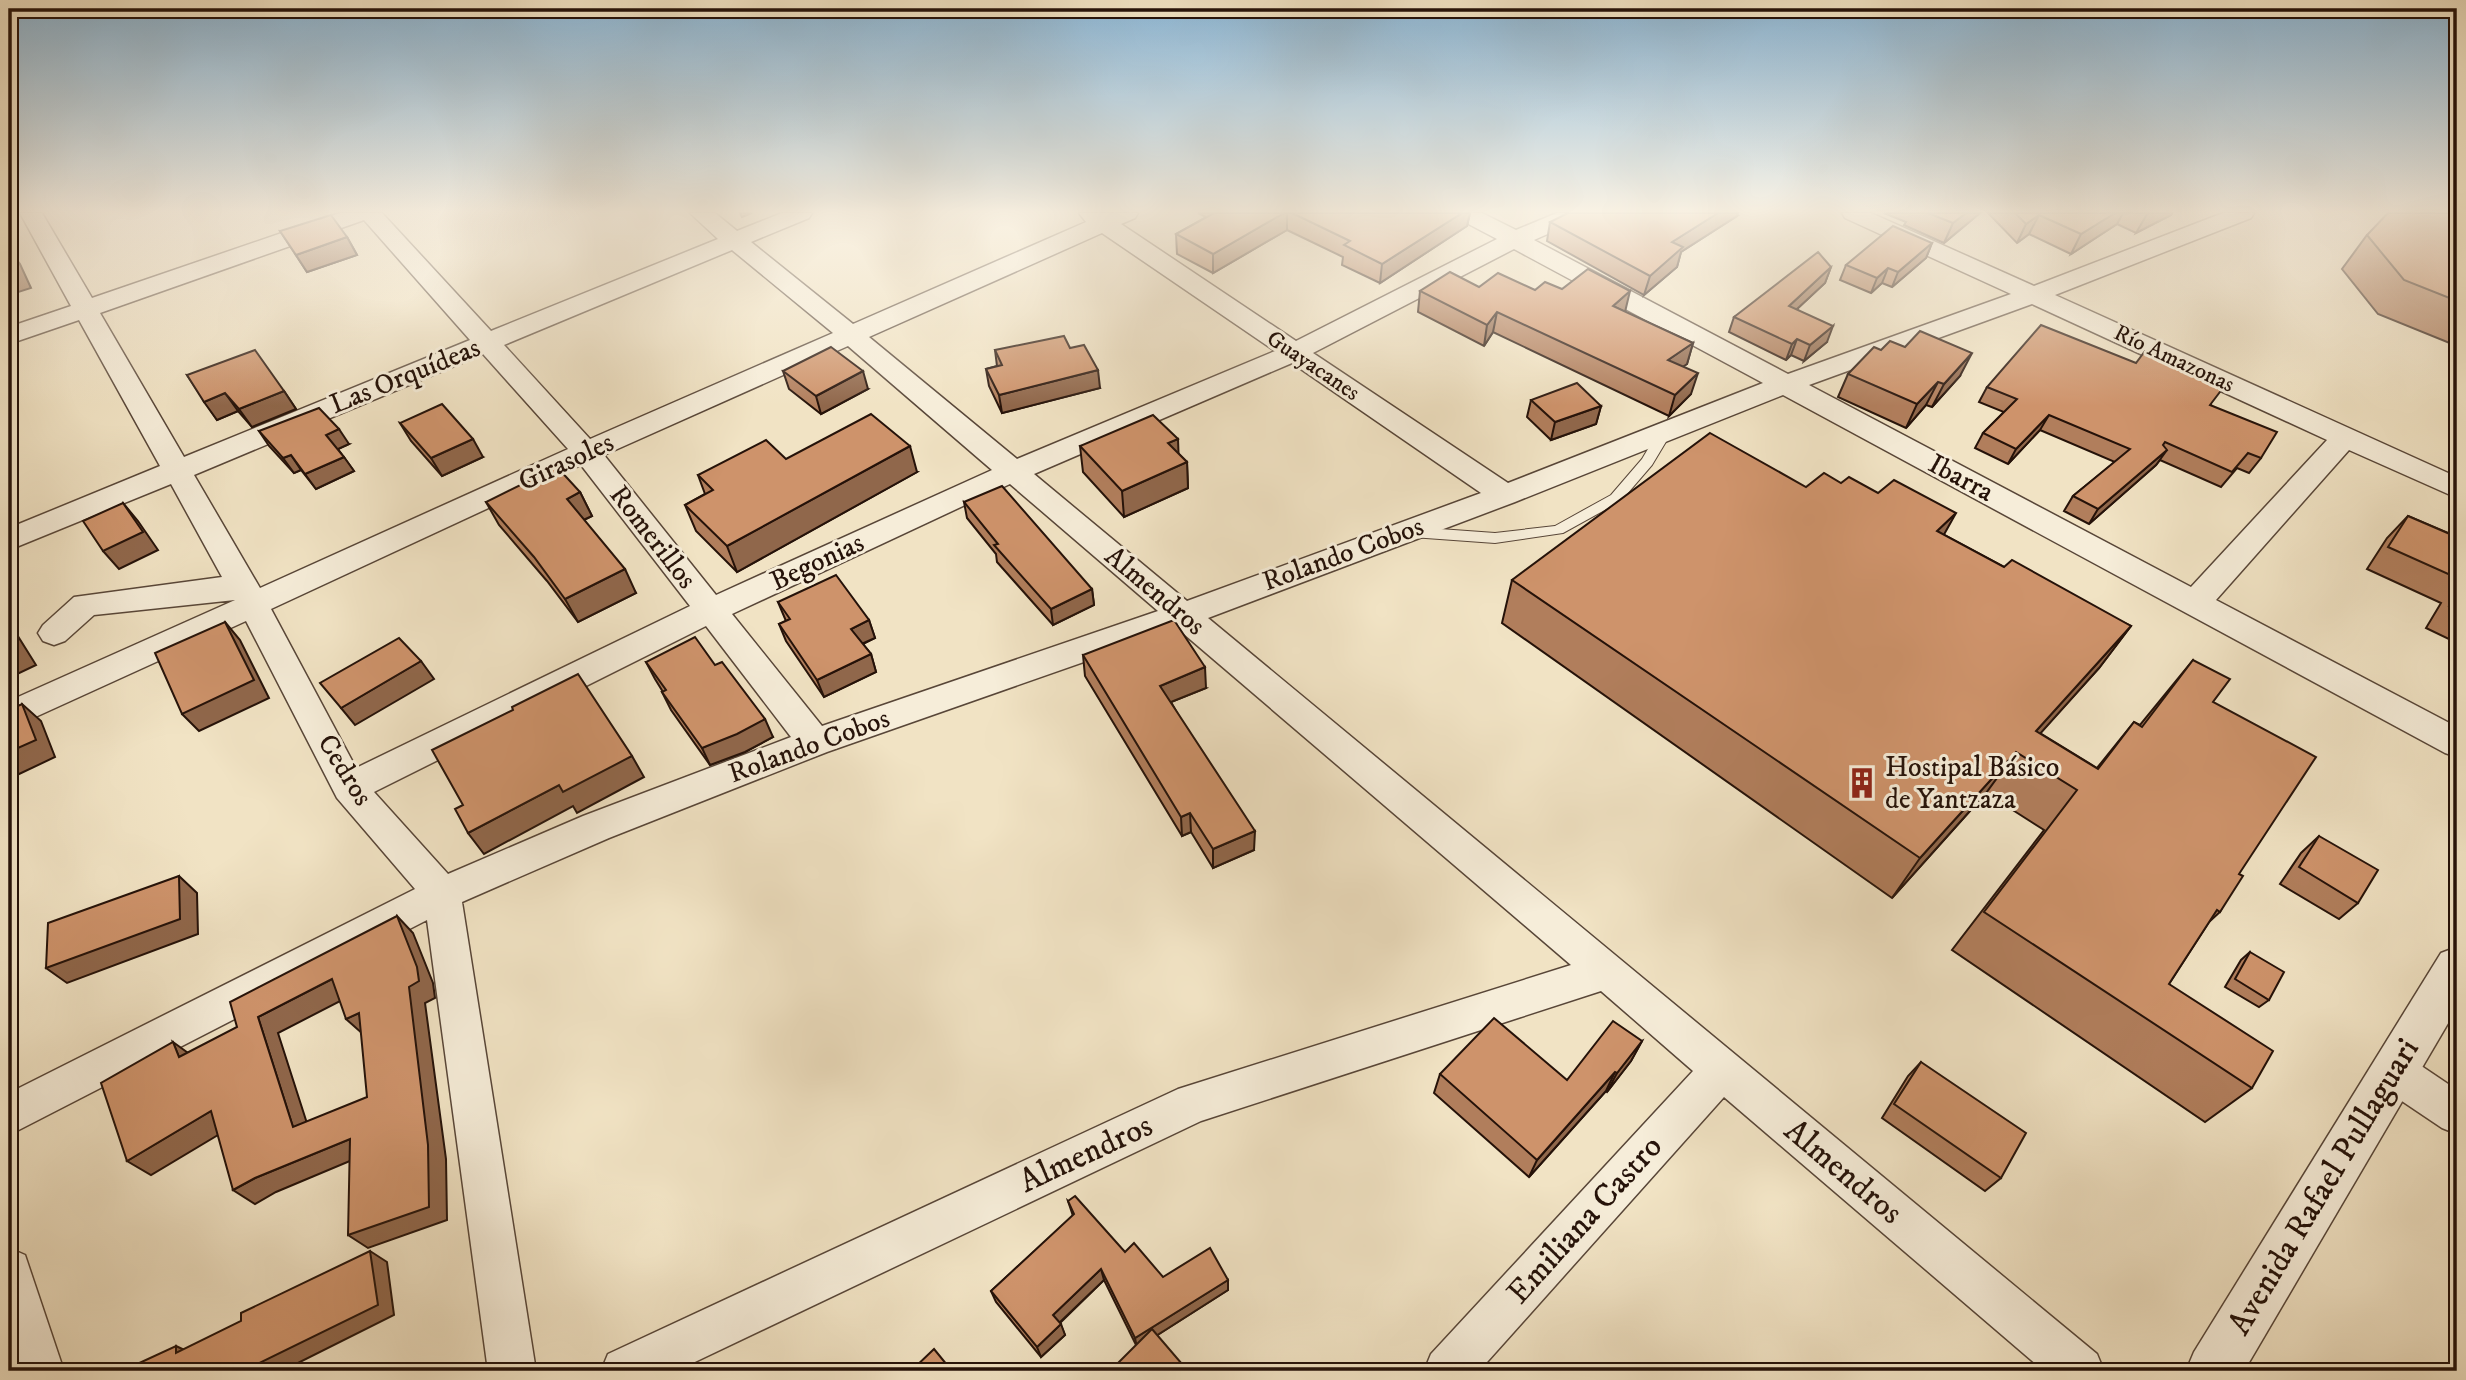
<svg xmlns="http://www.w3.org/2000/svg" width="2466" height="1380" font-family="'IM FELL DW Pica',serif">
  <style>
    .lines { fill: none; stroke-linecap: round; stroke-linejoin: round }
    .service-casing { stroke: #584638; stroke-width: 2 }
    .minor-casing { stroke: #584638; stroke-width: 3 }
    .tertiary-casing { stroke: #584638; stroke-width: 3 }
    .service { fill: #f6edd9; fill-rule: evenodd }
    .minor { fill: #f6edd9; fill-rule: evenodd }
    .tertiary { fill: #f6edd9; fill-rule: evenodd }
    .wall { fill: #b17e5c; stroke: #251209; stroke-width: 2 }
    .shaded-wall { fill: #90674b; stroke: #251209; stroke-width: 2 }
    .building { fill: #ce936b; stroke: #251209; stroke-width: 2; fill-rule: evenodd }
    .labels { text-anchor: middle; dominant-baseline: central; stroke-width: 6; stroke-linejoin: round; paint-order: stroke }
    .far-street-label { font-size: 23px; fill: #251209; stroke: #f6edd9 }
    .street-label { font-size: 28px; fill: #251209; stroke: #f6edd9 }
    .poi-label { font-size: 28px; fill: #251209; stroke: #f6edd9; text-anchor: start }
    .near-street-label { font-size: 33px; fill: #251209; stroke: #f6edd9 }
  </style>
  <rect width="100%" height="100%" fill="#f1e3c4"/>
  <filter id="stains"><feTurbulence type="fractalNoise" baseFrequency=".00286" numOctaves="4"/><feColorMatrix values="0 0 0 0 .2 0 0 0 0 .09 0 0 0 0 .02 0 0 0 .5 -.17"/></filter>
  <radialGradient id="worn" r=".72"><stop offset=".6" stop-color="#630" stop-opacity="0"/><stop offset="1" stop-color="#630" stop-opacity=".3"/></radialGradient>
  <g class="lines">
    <defs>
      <path id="service" d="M1666,426L1673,430L1652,465L1621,501L1563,533L1495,543L1412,537L1405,532L1412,527L1495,533L1555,526L1611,495L1642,459L1661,427Z"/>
      <g id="minor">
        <path d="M20,213H42L92,298L340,213H382L491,331L718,239L690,213H715L737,231L782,213H812L809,218L751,242L853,324L1086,222L1079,213H1138L1135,218L1121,224L1296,341L1497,239L1457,218L1454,213H1482L1516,230L1557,213H1587L1584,218L1534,240L1788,374L2011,294L1845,218L1842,213H1871L2034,286L2223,213H2254L2251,218L2055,295L2457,477V498L2349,450L2216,600L2457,727V757L2445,753L1783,395L1515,502L1208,618L2097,1354L2104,1371H2044L1724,1097L1479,1371H1424L1431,1354L1693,1071L1601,991L1201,1121L676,1371H601L608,1354L1178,1089L1571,965L1178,629L827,752L609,838L462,902L536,1371H488L427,920L9,1135V1093L415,889L337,798L246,621L9,729V701L235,600L94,615L65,641L54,645L43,641L38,633L43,625L74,597L222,577L171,484L9,550V528L160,466L79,320L9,344V327L71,306ZM364,220L470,340L184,457L100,313ZM1102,233L1275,351L1017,459L869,337ZM1514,249L1763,383L1508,483L1313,353ZM732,250L833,333L590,439L504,345ZM2032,304L2327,440L2191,587L1809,385ZM848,346L992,470L716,595L604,455ZM483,354L568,449L260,588L194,475ZM1292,363L1481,493L1187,601L1034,474ZM581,465L690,606L356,768L271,609ZM1010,484L1158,611L822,726L732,614ZM706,626L791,737L583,816L448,874L374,792Z"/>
        <path d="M2393,1051L2408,1057L2457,1090V1134L2442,1128L2378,1085L2372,1071L2378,1057Z"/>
        <path d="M9,1248L25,1255L64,1371H16L9,1346Z"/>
      </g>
      <path id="tertiary" d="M2457,947V1008L2244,1371H2186L2194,1352L2441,953Z"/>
    </defs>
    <use href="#service" class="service-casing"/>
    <use href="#minor" class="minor-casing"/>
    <use href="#tertiary" class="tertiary-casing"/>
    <use href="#service" class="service"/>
    <use href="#minor" class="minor"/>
    <use href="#tertiary" class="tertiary"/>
  </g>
  <g class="wall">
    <path d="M1198,213H1470L1467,226L1380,283L1342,265L1343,257L1287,230L1213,273L1177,254L1176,234L1206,217Z"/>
    <path d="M1884,213H1980L1944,243L1904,225L1906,222Z"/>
    <path d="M1988,213H2172L2171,215L2136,233L2117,224L2071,254L2029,234L2017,243Z"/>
    <path d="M2457,213V346L2378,314L2342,269L2367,235Z"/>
    <path d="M1737,216L1681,252L1677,267L1644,295L1547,241L1550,222Z"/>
    <path d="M280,231L347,237L357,255L307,272Z"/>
    <path d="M1932,243L1926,258L1892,287L1882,283L1871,293L1840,280L1846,265Z"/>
    <path d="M1831,267L1825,283L1797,309L1827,342L1804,361L1791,355L1786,360L1729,332L1734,317Z"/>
    <path d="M1479,287L1535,290L1562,289L1625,312L1693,343L1687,364L1683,366L1691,394L1669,416L1493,332L1484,346L1418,312L1420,291Z"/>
    <path d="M1070,348L1100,388L1002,413L989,386L986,369L997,366L995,350Z"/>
    <path d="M1881,350L1960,376L1932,407L1926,405L1906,428L1838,397L1848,374Z"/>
    <path d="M783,371L868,389L821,414L789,389Z"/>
    <path d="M187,375L284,391L296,409L252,427L238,411L217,420Z"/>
    <path d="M1987,387L2211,405L2261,458L2249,473L2237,468L2221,487L2160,460L2156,465L2089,524L2064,511L2073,496L2115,462L2040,430L2008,464L1975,448L1983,433L2004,412L1979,402Z"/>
    <path d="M1531,400L1601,406L1596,424L1551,440L1527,417Z"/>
    <path d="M400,423L483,457L442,476L411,441Z"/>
    <path d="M259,431L349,444L338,449L354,471L316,489L301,470L294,473L269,446Z"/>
    <path d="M1178,439V453L1187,462L1188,488L1124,517L1083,472L1080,446Z"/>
    <path d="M786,459L917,472L737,572L696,531L685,505L705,494L698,475Z"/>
    <path d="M1841,483L1944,535L2004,567L2131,626L2099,668L2040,733L2097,768L2134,722L2140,725L2193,660L2213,702L2239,874L2220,912L2209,922L2169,984L2252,1088L2205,1122L1952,950L2044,830L1986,793L1892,898L1502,623L1512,580Z"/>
    <path d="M580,492L592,516L584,520L636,593L578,622L547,581L499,525L486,502Z"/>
    <path d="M964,502L1092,589L1094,605L1053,625L997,562L996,554L967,518Z"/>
    <path d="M2408,516L2448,533L2457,521V643L2426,628L2441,603L2367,569L2387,538Z"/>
    <path d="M778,602L869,620L875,638L863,644L871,654L876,672L824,697L786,641L779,624L786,621Z"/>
    <path d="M1083,655L1206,688L1171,702L1254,850L1213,868L1191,832L1182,836L1085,676Z"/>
    <path d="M646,662L715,665L773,737L745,752L710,765L671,710L662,692H663L655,679Z"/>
    <path d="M2319,836L2358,903L2339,919L2280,884L2301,853Z"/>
    <path d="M2250,952L2269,1000L2259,1007L2225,987L2241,960Z"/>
    <path d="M1642,1041L1631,1061L1607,1092L1606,1091L1529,1177L1434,1093L1440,1074L1567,1080Z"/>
    <path d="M1921,1062L2001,1178L1985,1191L1882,1118L1908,1076Z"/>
    <path d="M1068,1201L1125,1252L1163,1277L1228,1280V1290L1157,1335L1136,1345L1104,1280L1060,1323L1065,1335L1041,1357L996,1302L991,1291L1073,1216Z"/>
  </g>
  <g class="shaded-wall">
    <path d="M740,213H752L742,217Z"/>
    <path d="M1284,213H1287V230L1213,273V254Z"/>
    <path d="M1462,213H1470L1467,226L1380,283L1382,264Z"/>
    <path d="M1718,213H1738L1737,216L1681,252L1677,267L1644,295L1650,276L1672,242Z"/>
    <path d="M1966,213H1980L1944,243L1953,223Z"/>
    <path d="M2115,213H2123L2117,224L2071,254L2081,234Z"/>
    <path d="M2150,213H2172L2171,215L2136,233L2147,214Z"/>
    <path d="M2039,215L2029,234L2017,243L2026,224Z"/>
    <path d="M347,237L357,255L307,272L296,255Z"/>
    <path d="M1932,243L1926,258L1892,287L1898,272Z"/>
    <path d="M9,250L20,264L31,288L9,295Z"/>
    <path d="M1831,267L1825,283L1783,322L1789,306Z"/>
    <path d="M1888,268L1882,283L1871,293L1877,278Z"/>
    <path d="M1630,291L1625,312L1613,306Z"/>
    <path d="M1497,312L1493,332L1484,346L1487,325Z"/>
    <path d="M1833,326L1827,342L1804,361L1810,345Z"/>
    <path d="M1797,339L1791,355L1786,360L1792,344Z"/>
    <path d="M1693,343L1687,364L1662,381L1668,360Z"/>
    <path d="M1972,353L1960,376L1932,407L1944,384Z"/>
    <path d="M1098,370L1100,388L1002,413L999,395Z"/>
    <path d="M863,371L868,389L821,414L816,396Z"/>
    <path d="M1698,373L1691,394L1669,416L1675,395Z"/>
    <path d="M1938,382L1926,405L1906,428L1917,404Z"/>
    <path d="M284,391L296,409L252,427L239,409Z"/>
    <path d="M225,393L238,411L217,420L204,402Z"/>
    <path d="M1601,406L1596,424L1551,440L1555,422Z"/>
    <path d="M2049,415L2040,430L2008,464L2016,449Z"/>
    <path d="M339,429L349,444L336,450L326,435Z"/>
    <path d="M473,439L483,457L442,476L431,458Z"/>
    <path d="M1178,439L1179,466L1168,443Z"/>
    <path d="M910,446L917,472L737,572L727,546Z"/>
    <path d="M2167,450L2156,465L2089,524L2098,509Z"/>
    <path d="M291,455L301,470L294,473L283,458Z"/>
    <path d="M344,457L354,471L316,489L305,474Z"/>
    <path d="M1187,462L1188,488L1124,517L1122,491Z"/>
    <path d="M580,492L592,516L579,522L567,499Z"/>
    <path d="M123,503L138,521L158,550L119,569L103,551Z"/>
    <path d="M1956,513L1932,556L1937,531Z"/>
    <path d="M625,569L636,593L578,622L565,599Z"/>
    <path d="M1092,589L1094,605L1053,625L1051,609Z"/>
    <path d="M869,620L875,638L857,646L851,629Z"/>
    <path d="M225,622L240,640L269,698L199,731L182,714Z"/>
    <path d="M9,625L14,630L36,665L9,678Z"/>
    <path d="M2131,626L2099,668L2021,755L2036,731Z"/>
    <path d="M871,654L876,672L824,697L817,680Z"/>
    <path d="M421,661L434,679L355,725L341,708Z"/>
    <path d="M1205,667L1206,688L1161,706L1160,686Z"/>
    <path d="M22,704L41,721L55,757L17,775L9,768V752Z"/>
    <path d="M765,719L773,737L745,752L710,765L702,748Z"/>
    <path d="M2016,752L1986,793L1892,898L1920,858Z"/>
    <path d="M632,756L644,777L577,813L573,806L484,854L468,833L559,785Z"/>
    <path d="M1190,813L1191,832L1182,836L1181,817Z"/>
    <path d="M1255,831L1254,850L1213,868V849Z"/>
    <path d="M179,876L197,893L198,934L67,983L46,968Z"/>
    <path d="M397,916L413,933L433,983L435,998L425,1003L446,1159L447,1220L368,1248L348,1235Z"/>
    <path d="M332,979L350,996L278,1033L313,1142L293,1127L258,1017Z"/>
    <path d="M359,1013L364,1035L346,1019Z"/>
    <path d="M1642,1041L1631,1061L1607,1092L1617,1073Z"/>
    <path d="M173,1042L195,1058L179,1057Z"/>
    <path d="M1615,1072L1606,1091L1529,1177L1537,1160Z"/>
    <path d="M211,1111L233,1126L151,1175L127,1161Z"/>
    <path d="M350,1139L369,1153L276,1192L255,1204L233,1190L255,1178Z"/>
    <path d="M370,1251L387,1262L394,1315L282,1371H243Z"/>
    <path d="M1101,1269L1104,1280L1057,1325L1053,1315Z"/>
    <path d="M1228,1280V1290L1137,1348L1135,1338Z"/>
    <path d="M1061,1324L1065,1335L1041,1357L1037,1347Z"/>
    <path d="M176,1346L197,1356L176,1353Z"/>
  </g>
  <g class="building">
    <path d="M1214,213H1284L1213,254L1176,234Z"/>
    <path d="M1292,213H1462L1382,264L1344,245L1350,241Z"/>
    <path d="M1568,213H1718L1672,242L1683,247L1650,276L1550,222Z"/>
    <path d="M1928,213H1966L1953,223Z"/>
    <path d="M2015,213H2115L2081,234L2039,215L2026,224Z"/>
    <path d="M2388,213H2457V301L2404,280L2367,235Z"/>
    <path d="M331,215L347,237L296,255L280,231Z"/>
    <path d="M1893,226L1932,243L1898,272L1888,268L1877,278L1846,265Z"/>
    <path d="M9,252L17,271L9,273Z"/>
    <path d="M1818,252L1831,267L1789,306L1833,326L1810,345L1797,339L1792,344L1734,317Z"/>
    <path d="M1588,269L1630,291L1613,306L1693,343L1668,360L1698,373L1675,395L1497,312L1487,325L1420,291L1450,272L1479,287L1498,273L1535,290L1545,282L1562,289Z"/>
    <path d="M2041,325L2136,363L2145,351L2226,384L2210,405L2277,432L2261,458L2248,453L2232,472L2165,442L2163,445L2167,450L2098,509L2073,496L2130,449L2049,415L2016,449L1983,433L2017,399L1987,387Z"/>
    <path d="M1920,331L1972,353L1944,384L1938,382L1917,404L1848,374L1874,347L1881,350L1890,341L1905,347Z"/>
    <path d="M1064,336L1070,348L1084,345L1098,370L999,395L986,369L1002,365L995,350Z"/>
    <path d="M831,347L863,371L816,396L783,371Z"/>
    <path d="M255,350L284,391L239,409L225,393L204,402L187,375Z"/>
    <path d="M1577,383L1601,406L1555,422L1531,400Z"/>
    <path d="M442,404L473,439L431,458L400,423Z"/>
    <path d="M319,408L339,429L326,435L344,457L305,474L291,455L283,458L259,431Z"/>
    <path d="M871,414L910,446L727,546L685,505L713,490L698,475L766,440L786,459Z"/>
    <path d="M1153,415L1178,439L1168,443L1187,462L1122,491L1080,446Z"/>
    <path d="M1710,433L1806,487L1824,473L1841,483L1849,477L1878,493L1894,480L1956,513L1937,531L2004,567L2012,560L2131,626L2036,731L2098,769L2134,722L2142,727L2193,660L2230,679L2213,702L2316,757L2239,874L2243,876L2220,912L2217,910L2169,984L2273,1051L2252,1088L1984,912L2077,790L2016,752L1920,858L1512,580Z"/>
    <path d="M557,467L580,492L567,499L625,569L565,599L534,557L486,502Z"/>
    <path d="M1002,486L1092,589L1051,609L994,545L998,544L964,502Z"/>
    <path d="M123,503L143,532L103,551L83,521Z"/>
    <path d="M2408,516L2452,535L2457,528V578L2388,547Z"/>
    <path d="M836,575L869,620L851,629L871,654L817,680L779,624L790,619L778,602Z"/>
    <path d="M2457,591V610L2449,606Z"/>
    <path d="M1174,620L1205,667L1160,686L1255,831L1213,849L1190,813L1181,817L1083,655Z"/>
    <path d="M225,622L254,680L182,714L155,653Z"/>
    <path d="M9,634L17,648L9,652Z"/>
    <path d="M695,637L715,665L722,662L765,719L737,734L702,748L662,692L666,690L646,662Z"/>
    <path d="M399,638L421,661L341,708L320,683Z"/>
    <path d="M578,674L632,756L563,792L559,785L468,833L455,809L463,805L432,750L513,710L512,707Z"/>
    <path d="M22,704L36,740L9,752V710Z"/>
    <path d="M2319,836L2378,870L2358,903L2299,867Z"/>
    <path d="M179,876L180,919L46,968L48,923Z"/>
    <path d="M397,916L417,967L419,981L409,987L428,1145L429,1207L348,1235L350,1139L255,1178L233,1190L211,1111L127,1161L101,1083L173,1042L179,1057L237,1027L230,1002ZM332,979L346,1019L359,1013L367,1097L293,1127L258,1017Z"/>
    <path d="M2250,952L2284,972L2269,1000L2235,979Z"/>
    <path d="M1494,1018L1567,1080L1613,1021L1642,1041L1617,1073L1615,1072L1537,1160L1440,1074Z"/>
    <path d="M1921,1062L2026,1133L2001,1178L1894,1104Z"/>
    <path d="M1075,1196L1125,1252L1134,1243L1163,1277L1210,1248L1228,1280L1135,1338L1101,1269L1053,1315L1061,1324L1037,1347L991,1291L1074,1214L1068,1201Z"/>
    <path d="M370,1251L378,1305L243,1371H122L176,1346V1353L241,1321V1313Z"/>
    <path d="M1152,1329L1188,1371H1110Z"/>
    <path d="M934,1349L952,1371H911Z"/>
  </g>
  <linearGradient id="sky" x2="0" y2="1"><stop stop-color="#8bb7d7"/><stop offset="0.52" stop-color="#f9f2e4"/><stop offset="1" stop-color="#f9f2e4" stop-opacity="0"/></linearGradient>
  <rect width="2466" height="406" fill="url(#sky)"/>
  <defs>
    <symbol id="building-bare" viewBox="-9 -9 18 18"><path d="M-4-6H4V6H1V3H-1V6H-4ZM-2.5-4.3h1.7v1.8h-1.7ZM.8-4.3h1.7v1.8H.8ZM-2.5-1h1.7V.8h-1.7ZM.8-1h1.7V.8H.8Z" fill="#8f2418" stroke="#f6edd9" stroke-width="2.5" paint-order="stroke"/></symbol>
  </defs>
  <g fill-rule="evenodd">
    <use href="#building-bare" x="1840" y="761" width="44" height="44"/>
  </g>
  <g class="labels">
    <g class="far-street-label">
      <text transform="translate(2174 359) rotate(25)">Río Amazonas</text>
      <text transform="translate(1313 366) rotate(34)">Guayacanes</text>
    </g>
    <g class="street-label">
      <text transform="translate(405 376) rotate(-22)">Las Orquídeas</text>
      <text transform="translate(566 462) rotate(-25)">Girasoles</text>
      <text transform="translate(1961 478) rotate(28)">Ibarra</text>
      <text transform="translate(653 537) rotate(52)">Romerillos</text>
      <text transform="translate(1343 554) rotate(-20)">Rolando Cobos</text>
      <text transform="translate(817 562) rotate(-25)">Begonias</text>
      <text transform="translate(1155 591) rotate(40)">Almendros</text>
      <text transform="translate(809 746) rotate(-20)">Rolando Cobos</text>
      <text transform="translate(345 770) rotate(58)">Cedros</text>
    </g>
    <g class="poi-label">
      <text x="1885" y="767">Hostipal Básico<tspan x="1885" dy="32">de Yantzaza</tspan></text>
    </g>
    <g class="near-street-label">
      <text transform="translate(1086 1154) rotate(-25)">Almendros</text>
      <text transform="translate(1843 1172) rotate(40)">Almendros</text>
      <text transform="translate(2324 1187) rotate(-59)">Avenida Rafael Pullaguari</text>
      <text transform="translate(1585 1220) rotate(-48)">Emiliana Castro</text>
    </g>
  </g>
  <rect width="2466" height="1380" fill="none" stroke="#f1e3c4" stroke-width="35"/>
  <rect x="10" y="10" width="2445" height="1359" fill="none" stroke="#251209" stroke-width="3.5"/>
  <rect x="18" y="18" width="2431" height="1345" fill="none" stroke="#251209" stroke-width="2"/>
  <rect width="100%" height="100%" filter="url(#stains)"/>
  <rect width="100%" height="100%" fill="url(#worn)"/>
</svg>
